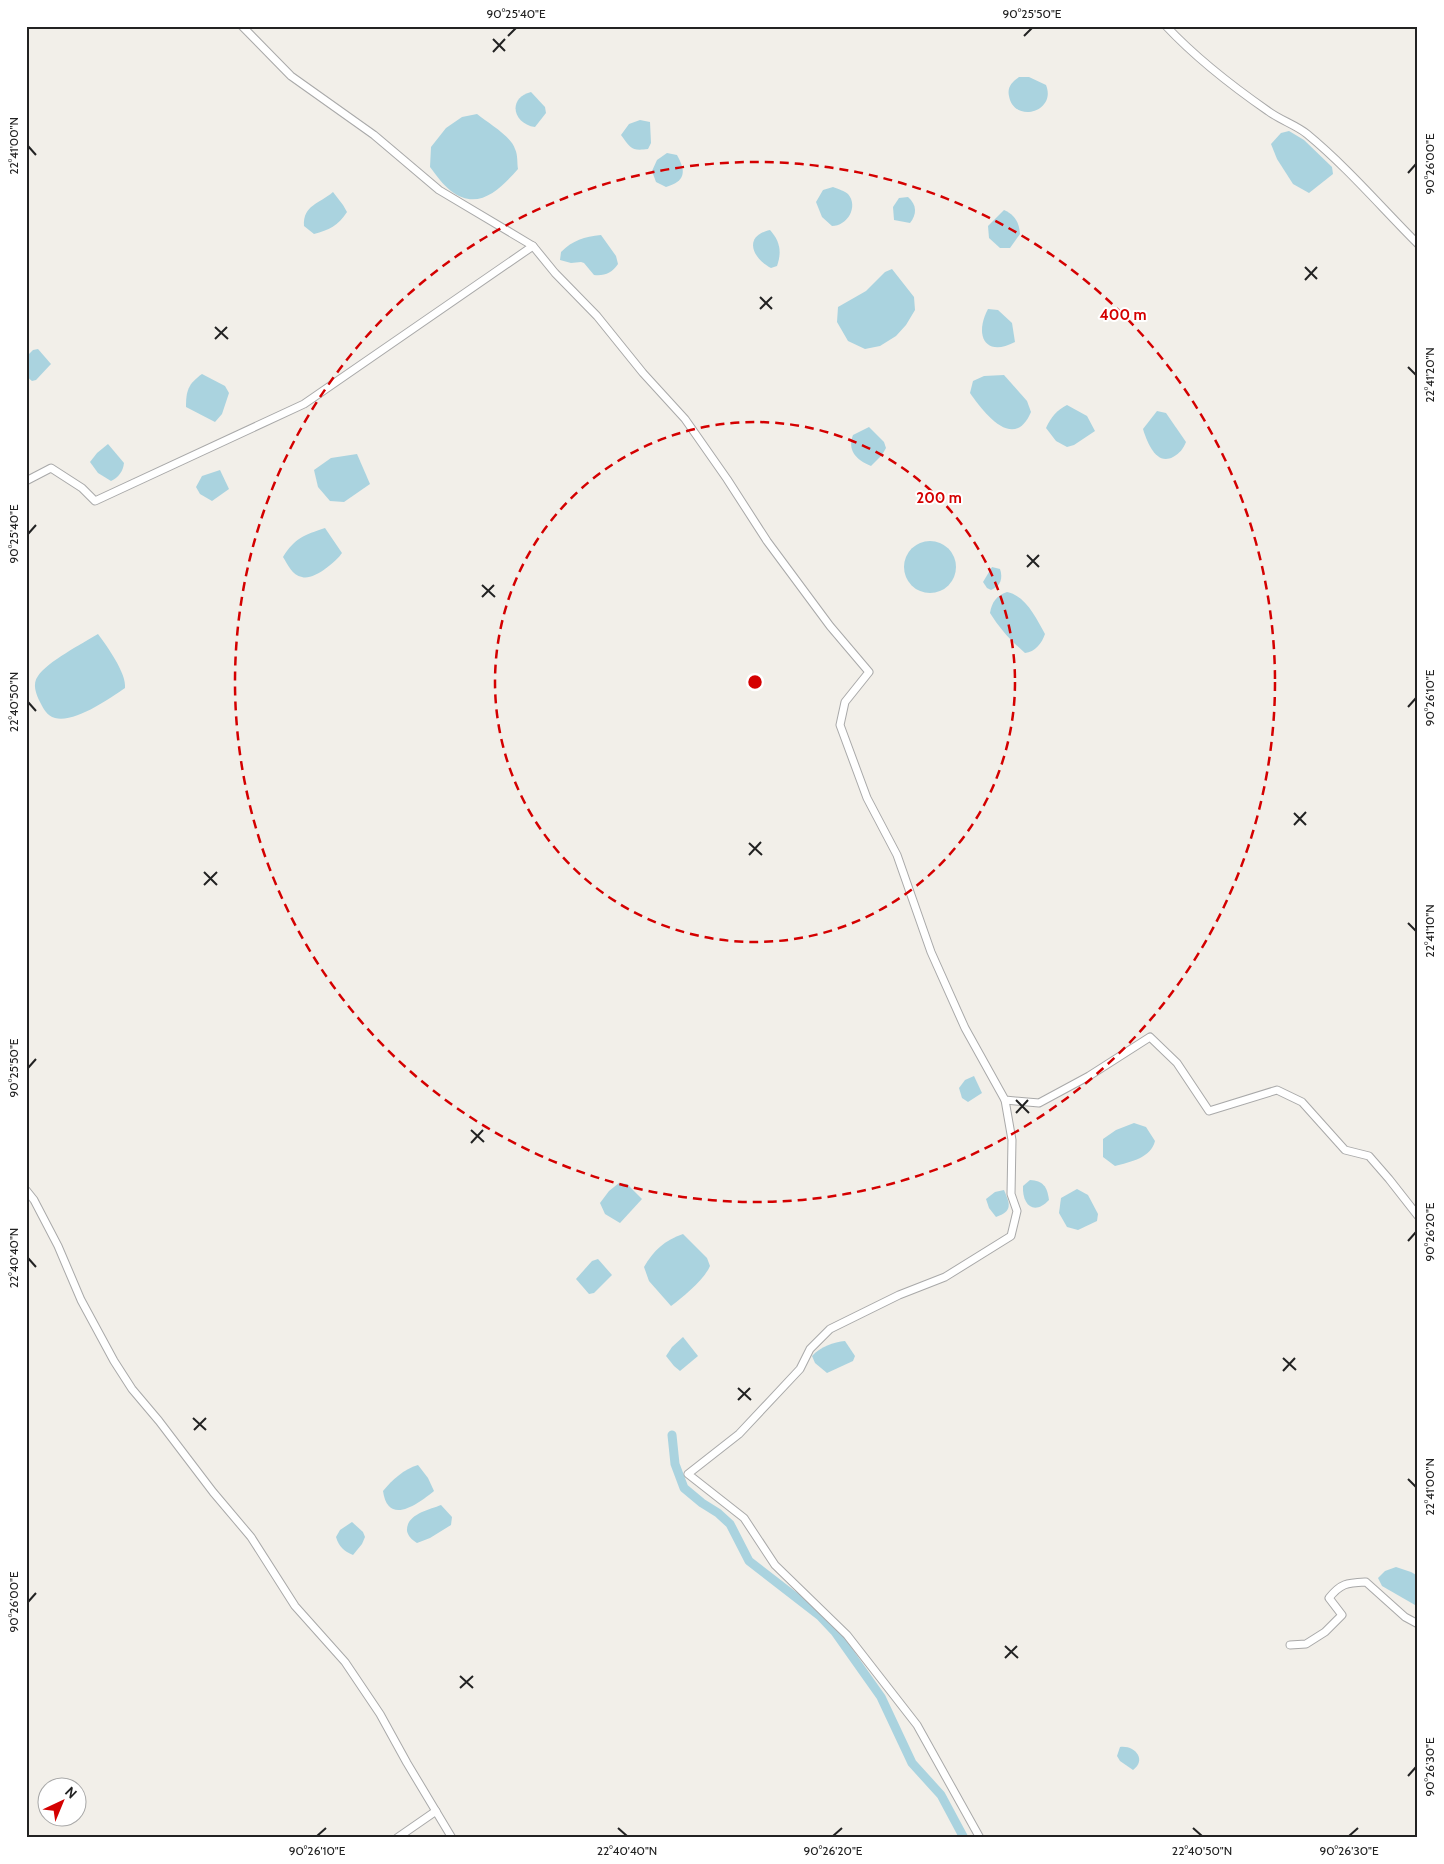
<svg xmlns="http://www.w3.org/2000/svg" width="1444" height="1864" font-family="Cabin,sans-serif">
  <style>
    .water { fill: #aad3df }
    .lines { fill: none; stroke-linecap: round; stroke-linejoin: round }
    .canal { stroke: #aad3df; stroke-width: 9 }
    .minor-casing { stroke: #a9a9a9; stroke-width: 9 }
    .minor { stroke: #fff; stroke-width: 7 }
    .ticks { fill: none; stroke: #222; stroke-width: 2 }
    .ring { fill: none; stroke: #d40000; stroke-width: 2.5; stroke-dasharray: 9 6 }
    .centre { fill: #d40000; stroke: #fff; stroke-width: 2.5 }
    .ring-label { font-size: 15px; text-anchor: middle; font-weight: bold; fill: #d40000; stroke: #fff; stroke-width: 4; stroke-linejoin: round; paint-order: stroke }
    .neatline { fill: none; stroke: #222; stroke-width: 2 }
    .ticks-label { font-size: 12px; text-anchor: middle; fill: #222 }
  </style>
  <rect width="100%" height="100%" fill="#f2efe9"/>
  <g class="water">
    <path d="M1019,77H1029L1046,85C1057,112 1014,124 1009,96C1007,87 1012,82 1019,77Z"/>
    <path d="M531,92L545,107L546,113L535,127C513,124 507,98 531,92Z"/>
    <path d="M477,114C488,123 511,136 515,149C518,155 517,163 518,169C500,189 478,212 451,191C443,185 436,175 430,167L431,147L446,128L462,117Z"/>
    <path d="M640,120L650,122L651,143L648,149C632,151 631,149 621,135L629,124Z"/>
    <path d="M1289,131L1304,140L1332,167L1333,174L1309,193L1293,184L1277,159L1271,144L1281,133Z"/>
    <path d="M667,153L677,155C686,171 686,181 666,187L656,182L652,171L657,160Z"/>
    <path d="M833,187C838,189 845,191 848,194C859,207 847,226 832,226L822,217L816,202L823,190Z"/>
    <path d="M333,192L343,205L347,212C338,226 329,230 314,234L304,226C303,205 319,204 333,192Z"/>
    <path d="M908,197C917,205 917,214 910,223L894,220L893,207L899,198Z"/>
    <path d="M1004,210C1015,215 1019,222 1020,234L1010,248H1000L989,238L988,226Z"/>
    <path d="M770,230C780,241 782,252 777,266L771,268C752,258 743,236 770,230Z"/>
    <path d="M601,235L616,256L618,264C612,273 605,276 594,275L584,263L581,262L571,263L560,260L561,252C573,240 584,237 601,235Z"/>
    <path d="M892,269L914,297L915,310L906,325L896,336L880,346L865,349L848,341L837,322L838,307L866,291L885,272Z"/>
    <path d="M988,309L998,310L1012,323L1015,342C985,358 974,335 988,309Z"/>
    <path d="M38,349L51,364L36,380L32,381L26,376V357L33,350Z"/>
    <path d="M202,374L225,386L229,393L222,414L215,422L186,407C186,391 188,384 202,374Z"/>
    <path d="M1004,375L1027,401L1031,412C1014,452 984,413 970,393L973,381L984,376Z"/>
    <path d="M1067,405L1087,416L1095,431L1074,445L1067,447L1056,441L1046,428C1051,417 1057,410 1067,405Z"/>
    <path d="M1157,411L1166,413L1186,442C1183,449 1180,453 1173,457C1156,466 1147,442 1143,429Z"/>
    <path d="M869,427L884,442L886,448L882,455L871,466C856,460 847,450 853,435Z"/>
    <path d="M108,444L124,463C123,471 119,477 111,481L98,473L90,462L97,453Z"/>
    <path d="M357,454L370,484L344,502L330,501L318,487L314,470L331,458Z"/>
    <path d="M220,470L229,489L212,501L200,494L196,487L202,476Z"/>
    <path d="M325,528L342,553C336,562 313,581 302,577C292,575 288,565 283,557C295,538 304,535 325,528Z"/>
    <circle cx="930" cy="567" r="26"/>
    <path d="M992,567L1000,569C1003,578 1001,586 991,590L987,588L983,582Z"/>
    <path d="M1007,592C1026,596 1036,618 1045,634C1042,643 1035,652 1025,653C1011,641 1000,629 990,613C992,602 996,596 1007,592Z"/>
    <path d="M98,634C107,646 127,674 125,688C109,699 75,723 55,718C47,716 43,708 40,702C36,694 32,684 38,676C47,662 83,643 98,634Z"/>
    <path d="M974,1076L982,1093L968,1102L962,1098L959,1088L965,1080Z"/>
    <path d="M1134,1123L1146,1127L1155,1141C1151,1158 1130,1162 1115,1166L1103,1157V1139L1116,1130Z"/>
    <path d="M1030,1180C1043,1181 1047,1186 1049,1200C1034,1216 1022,1205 1023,1186Z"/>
    <path d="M619,1183L627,1184L642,1199L620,1223L605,1214L600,1203L609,1191Z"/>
    <path d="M1077,1189L1088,1195L1098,1214L1097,1221L1078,1230L1067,1227L1059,1213L1061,1198Z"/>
    <path d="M1004,1190C1010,1204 1013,1211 996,1217L989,1208L986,1199L995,1192Z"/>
    <path d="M683,1234L707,1258L710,1266C704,1280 683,1297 671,1306L649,1281L644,1267C653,1251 665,1240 683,1234Z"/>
    <path d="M598,1259L612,1275L594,1293L589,1294L576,1279L592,1261Z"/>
    <path d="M683,1337L698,1356L680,1371L674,1366L666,1356L672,1347Z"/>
    <path d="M845,1341L855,1356L853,1361L827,1373L815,1363L812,1356C820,1347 834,1342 845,1341Z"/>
    <path d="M418,1465L428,1478L434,1491C419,1503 388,1527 383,1491C392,1480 404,1469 418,1465Z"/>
    <path d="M441,1505L452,1517L451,1525L430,1538L417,1543C412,1540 408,1536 407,1531C406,1514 429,1510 441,1505Z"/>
    <path d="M352,1522L363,1532L365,1537L362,1544L353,1555C344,1551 339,1547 336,1537L340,1530Z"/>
    <path d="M1396,1567L1411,1572L1418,1576V1605H1415L1382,1586L1378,1578L1385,1571Z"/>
    <path d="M1120,1747C1135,1745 1147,1760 1133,1770L1120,1761L1117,1756Z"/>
  </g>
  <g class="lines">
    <path class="canal" d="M672,1435L675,1464L684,1488L702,1503L718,1513L730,1524L749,1561L820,1616L835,1632L881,1697L912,1763L941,1795L964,1838"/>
    <defs>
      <g id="minor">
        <path d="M242,26L291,76L374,135L439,190L533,246L555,273L597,316L643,373L685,419L727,479L767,541L830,626L869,672L845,702L840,725L867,798L897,855L931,952L965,1028L1005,1100L1039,1103L1089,1076L1150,1037L1177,1063L1209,1111L1277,1090L1302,1102L1345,1150L1369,1156L1389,1179L1418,1216"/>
        <path d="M1166,26C1196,58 1232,86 1268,111C1280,120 1296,125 1307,134C1347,167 1381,207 1418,244"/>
        <path d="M26,481L51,468L82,488L95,501L304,404L533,246"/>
        <path d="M26,1190L34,1200L58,1246L81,1300L114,1361L132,1389L159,1421L213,1492L251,1537L295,1606L345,1662L380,1714L407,1763L452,1838"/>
        <path d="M1290,1645L1306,1644L1325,1632L1342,1615L1329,1598C1341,1583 1347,1583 1366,1582L1405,1617L1418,1624"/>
        <path d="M397,1838L436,1811"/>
        <path d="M980,1838L917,1725L847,1635L775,1565L744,1518L688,1474L739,1434L800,1369L810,1349L830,1329L899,1295L945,1277L1011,1236L1017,1211L1011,1194L1012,1140L1005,1100"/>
      </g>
    </defs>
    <use href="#minor" class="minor-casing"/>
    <use href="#minor" class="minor"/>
  </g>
  <path class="ticks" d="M508,36L516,28M1024,36L1032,28M493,39L505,51M493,52L505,39M28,146L36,155M1408,173L1416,164M1305,267L1317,279M1305,280L1317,267M760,297L772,309M760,309L772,297M215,327L228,339M215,339L227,327M1408,367L1416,375M28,534L36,525M1027,555L1039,567M1027,567L1039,555M482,585L495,597M482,597L494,585M28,702L36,711M1408,707L1416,698M1294,813L1306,825M1294,825L1306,812M749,843L762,855M749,855L761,842M204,872L217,885M204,885L217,872M1408,923L1416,931M28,1068L36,1059M1016,1100L1029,1113M1016,1113L1028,1100M471,1130L484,1142M471,1143L483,1130M1408,1241L1416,1232M28,1258L36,1267M1283,1358L1296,1370M1283,1371L1295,1358M738,1388L751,1400M738,1400L750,1388M193,1418L206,1430M194,1430L206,1418M1408,1479L1416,1487M28,1602L36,1593M1005,1646L1018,1658M1005,1658L1017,1646M460,1676L473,1688M460,1688L473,1676M1408,1776L1416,1767M618,1828L627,1836M1193,1828L1202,1836M317,1836L326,1828M833,1836L842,1828M1349,1836L1358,1828"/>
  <g class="ring">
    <circle cx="755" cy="682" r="260"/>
    <circle cx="755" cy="682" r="520"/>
  </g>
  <circle cx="755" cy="682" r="8" class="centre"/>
  <g class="ring-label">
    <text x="1123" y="320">400 m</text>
    <text x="939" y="503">200 m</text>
  </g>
  <rect width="1444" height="1864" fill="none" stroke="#ffffff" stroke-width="55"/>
  <g transform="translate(62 1802) rotate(44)"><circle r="24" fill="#ffffff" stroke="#a7a7a7"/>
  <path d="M0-4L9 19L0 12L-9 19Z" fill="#d40000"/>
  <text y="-8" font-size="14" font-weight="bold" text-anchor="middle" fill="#222222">N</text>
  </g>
  <rect x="28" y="28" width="1388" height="1808" class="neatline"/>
  <g class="ticks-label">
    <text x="516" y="18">90°25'40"E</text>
    <text x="1032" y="18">90°25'50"E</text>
    <text transform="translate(14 146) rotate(-90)" y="4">22°41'00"N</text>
    <text transform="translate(1430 164) rotate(-90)" y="4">90°26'00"E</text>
    <text transform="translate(1430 375) rotate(-90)" y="4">22°41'20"N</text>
    <text transform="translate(14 534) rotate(-90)" y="4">90°25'40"E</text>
    <text transform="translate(1430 698) rotate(-90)" y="4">90°26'10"E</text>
    <text transform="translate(14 702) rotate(-90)" y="4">22°40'50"N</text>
    <text transform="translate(1430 931) rotate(-90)" y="4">22°41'10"N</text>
    <text transform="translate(14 1068) rotate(-90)" y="4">90°25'50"E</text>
    <text transform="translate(1430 1232) rotate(-90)" y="4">90°26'20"E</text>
    <text transform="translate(14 1258) rotate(-90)" y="4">22°40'40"N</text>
    <text transform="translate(1430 1487) rotate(-90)" y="4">22°41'00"N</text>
    <text transform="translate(14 1602) rotate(-90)" y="4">90°26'00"E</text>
    <text transform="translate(1430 1767) rotate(-90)" y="4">90°26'30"E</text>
    <text x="317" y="1855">90°26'10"E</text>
    <text x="627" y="1855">22°40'40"N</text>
    <text x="833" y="1855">90°26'20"E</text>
    <text x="1202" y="1855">22°40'50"N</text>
    <text x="1349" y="1855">90°26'30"E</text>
  </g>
</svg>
